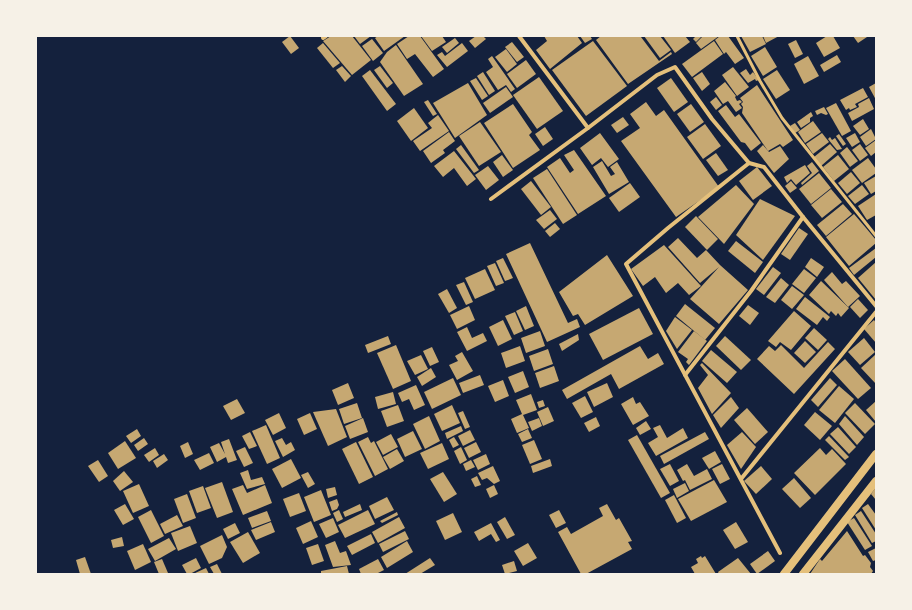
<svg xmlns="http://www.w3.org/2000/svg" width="912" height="610" font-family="Karla,sans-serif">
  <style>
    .building { fill: #c6a872 }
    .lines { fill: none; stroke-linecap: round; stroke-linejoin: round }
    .service { stroke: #e5c07b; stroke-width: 3 }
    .minor { stroke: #e5c07b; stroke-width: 4 }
    .secondary { stroke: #e5c07b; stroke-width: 8 }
  </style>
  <rect width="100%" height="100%" fill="#14213d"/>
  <g class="building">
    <path d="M290,36L299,48L291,54L282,42Z"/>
    <path d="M331,36H352L371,60L352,75L323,41Z"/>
    <path d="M354,36H371L360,44Z"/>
    <path d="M378,36H405L384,51L375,38Z"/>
    <path d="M409,36H420L444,69L433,77L415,54L407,59L397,44Z"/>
    <path d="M421,36H442L446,42L432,51Z"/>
    <path d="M476,36H483L486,39L475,48L469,41Z"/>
    <path d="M544,36H577L582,43L550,69L536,50L547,41Z"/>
    <path d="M580,36H590L592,39L585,43Z"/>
    <path d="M601,36H642L641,37L659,61L671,52L672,54L628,84L596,40Z"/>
    <path d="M644,36H660L671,50L660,58Z"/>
    <path d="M663,36H685L690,42L675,53Z"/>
    <path d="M696,36H702L696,42L693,39Z"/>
    <path d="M703,36H719L701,49L696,43Z"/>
    <path d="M720,36H728L744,58L735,64L726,52L724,54L715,40Z"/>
    <path d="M741,36H762L766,44L750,52Z"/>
    <path d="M763,36H779L766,43Z"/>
    <path d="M827,36H833L840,48L824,57L816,43Z"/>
    <path d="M853,36H867V37L858,43Z"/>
    <path d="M455,38L459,43L447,53L442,47Z"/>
    <path d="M372,39L383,53L373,61L362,46Z"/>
    <path d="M796,40L803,54L795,58L788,44Z"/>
    <path d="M593,41L627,86L586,116L552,70Z"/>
    <path d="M714,41L723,54L692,77L682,64Z"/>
    <path d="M512,42L524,57L517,62L505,47Z"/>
    <path d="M323,43L340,63L333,68L317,48Z"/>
    <path d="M462,43L468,51L447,67L437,55L442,52L445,56Z"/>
    <path d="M396,45L423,84L404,96L380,62L387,52Z"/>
    <path d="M765,47L777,67L763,76L751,56Z"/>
    <path d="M506,49L517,64L507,72L495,57Z"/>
    <path d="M837,55L841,62L824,72L820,65Z"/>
    <path d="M492,56L515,89L511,92L506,85L498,90L486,72L493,67L488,59Z"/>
    <path d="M808,56L819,76L804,84L794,64Z"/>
    <path d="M526,60L536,74L517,88L507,74Z"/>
    <path d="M342,66L351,76L345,82L336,70Z"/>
    <path d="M380,66L393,83L387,88L374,70Z"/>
    <path d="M733,67L749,87L737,96L722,75Z"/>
    <path d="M746,69L750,75L753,72L759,80L756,81L755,79L748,83L740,73Z"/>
    <path d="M370,70L396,104L387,111L362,76Z"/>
    <path d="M777,70L790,90L776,99L763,79Z"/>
    <path d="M483,72L495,91L489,95L477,76Z"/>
    <path d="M702,72L710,84L702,91L693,78Z"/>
    <path d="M539,77L563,111L537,129L513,95Z"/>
    <path d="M476,78L488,96L482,100L470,81Z"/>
    <path d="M671,78L688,102L674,112L657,88Z"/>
    <path d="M725,82L736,96L735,97L737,101L740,100L742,102L739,104L742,108L736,112L728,101L723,104L714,91Z"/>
    <path d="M468,83L487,115L455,138L433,103Z"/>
    <path d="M876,83V100L869,87Z"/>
    <path d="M757,85L793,140L783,147L780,144L768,151L742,113L743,107L741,104L743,102L740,98Z"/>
    <path d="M506,87L513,97L490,113L483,103Z"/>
    <path d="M863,88L868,97L855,104L857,107L850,110L849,108L846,110L840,100Z"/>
    <path d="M716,97L722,105L716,110L710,102Z"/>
    <path d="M869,98L874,109L852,121L848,113L859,107L858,104Z"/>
    <path d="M428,100L437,114L433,116L424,102Z"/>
    <path d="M646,102L656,116L664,110L719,187L676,217L621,141L640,128L630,114Z"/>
    <path d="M836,103L851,131L842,136L826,108Z"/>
    <path d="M513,104L532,132L529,135L540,150L513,168L484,123Z"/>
    <path d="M691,104L704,122L690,132L677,114Z"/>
    <path d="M726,105L735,117L739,114L761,143L751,151L745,143L741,142L718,111Z"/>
    <path d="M824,107L828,114L826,115L821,113L817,115L815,111Z"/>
    <path d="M414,108L428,128L411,141L397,121Z"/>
    <path d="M811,112L813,116L810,118V122L801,128L797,122Z"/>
    <path d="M438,115L449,131L420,151L413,141L432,128L428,123Z"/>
    <path d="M623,117L629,125L617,133L611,125Z"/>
    <path d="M863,119L869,129L860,135L853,126Z"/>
    <path d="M813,121L821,132L805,143L798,132Z"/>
    <path d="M480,122L501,152L479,166L459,136Z"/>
    <path d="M795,123L800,130L795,133L790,126Z"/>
    <path d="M705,124L721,146L703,159L687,137Z"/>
    <path d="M545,127L553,139L543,146L535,134Z"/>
    <path d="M871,129L876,139L866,146L860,137Z"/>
    <path d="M449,132L455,141L443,150L445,153L431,163L423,151Z"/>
    <path d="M600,133L619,159L608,167L601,158L592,165L580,148Z"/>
    <path d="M822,133L829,142L813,154L806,144Z"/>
    <path d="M855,133L860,142L852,147L846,138Z"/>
    <path d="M839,134L846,144L843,146L836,136Z"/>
    <path d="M830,137L832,140L835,138L842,149L837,150L828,139Z"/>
    <path d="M876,140V152L871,156L865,148Z"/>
    <path d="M830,144L837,152L821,166L814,157Z"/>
    <path d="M860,144L868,155L860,161L852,150Z"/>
    <path d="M461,145L479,170L474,173L456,149Z"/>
    <path d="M763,145L769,152L780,146L789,159L774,173L757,151Z"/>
    <path d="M847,147L858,161L850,167L840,153Z"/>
    <path d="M574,150L606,196L578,214L547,167L560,158L570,173L574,170L564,155Z"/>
    <path d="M454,151L476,179L467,186L454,168L443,177L434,166Z"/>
    <path d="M716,153L728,170L718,176L706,160Z"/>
    <path d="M502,155L513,170L503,177L493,162Z"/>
    <path d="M838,155L849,169L834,181L823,167Z"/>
    <path d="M868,158L876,169V173L862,183L852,170Z"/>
    <path d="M602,161L611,176L615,174L610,167L617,162L629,182L609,194L593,167Z"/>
    <path d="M812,162L819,171L802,185L801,183L812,173L807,166Z"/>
    <path d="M805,165L810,173L796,185L791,179L787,183L784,177Z"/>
    <path d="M488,166L499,180L486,190L475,175Z"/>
    <path d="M757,167L772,186L753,200L739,181Z"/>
    <path d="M547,169L577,215L563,224L533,178Z"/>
    <path d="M851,172L860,183L847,194L838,183Z"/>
    <path d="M819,173L831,188L811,204L799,189Z"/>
    <path d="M876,176V191L871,194L864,183Z"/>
    <path d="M531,181L551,207L541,215L521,189Z"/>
    <path d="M791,181L797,188L790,193L785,186Z"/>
    <path d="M630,183L640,197L619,212L609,198Z"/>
    <path d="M736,185L754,204L724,244L698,217Z"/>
    <path d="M862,185L869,194L855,204L848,196Z"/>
    <path d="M831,189L842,202L822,218L811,205Z"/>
    <path d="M876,194V215L867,220L858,206Z"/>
    <path d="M760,199L795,216L763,260L736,235Z"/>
    <path d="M843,204L852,214L826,236L817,225Z"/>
    <path d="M550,210L557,219L544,229L536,220Z"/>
    <path d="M854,214L866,228L856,236L866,228L876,240V243L849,266L826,237Z"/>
    <path d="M696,216L718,239L707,250L685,227Z"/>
    <path d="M555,223L560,229L550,237L545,231Z"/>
    <path d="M799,228L808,234L790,260L781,254Z"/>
    <path d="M678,238L697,258L706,250L720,265L748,290L719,324L690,299L719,267L700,283L668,247Z"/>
    <path d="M736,241L763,262L755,273L728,251Z"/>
    <path d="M530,243L568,323L577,319L580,327L547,342L506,254Z"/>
    <path d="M664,245L701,286L689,295L678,283L666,293L655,277L643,286L631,269Z"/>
    <path d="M876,248V257L854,275L849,268Z"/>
    <path d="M607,255L633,296L585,325L578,314L573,316L559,292Z"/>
    <path d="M503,258L513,278L505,281L496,261Z"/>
    <path d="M811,258L824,267L817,277L805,267Z"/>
    <path d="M876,262V300L858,278Z"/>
    <path d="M495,263L504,283L496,286L487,266Z"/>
    <path d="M773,267L781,273L764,295L756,289Z"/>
    <path d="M485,269L495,290L475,299L465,278Z"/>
    <path d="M804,269L816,278L804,293L792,284Z"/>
    <path d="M832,272L842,284L846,281L860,296L848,307L824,280Z"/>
    <path d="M781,278L789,285L775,303L766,297Z"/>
    <path d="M821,281L849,308L841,317L838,313L836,316L831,311L829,314L809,295Z"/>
    <path d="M464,282L473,302L466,305L456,285Z"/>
    <path d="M792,286L804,295L792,309L781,300Z"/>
    <path d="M447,289L457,308L449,313L438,294Z"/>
    <path d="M805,297L830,317L827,321L823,317L817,325L796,309Z"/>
    <path d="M858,299L868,310L860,318L850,307Z"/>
    <path d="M685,304L715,328L705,340L676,316Z"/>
    <path d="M748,305L759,313L750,325L739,316Z"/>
    <path d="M469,306L475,320L457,329L450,315Z"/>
    <path d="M526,306L534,326L525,330L516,311Z"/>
    <path d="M639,308L653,334L603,360L589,334Z"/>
    <path d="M794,311L811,326L791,350L780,342L776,347L768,341Z"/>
    <path d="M515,312L523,331L514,335L505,316Z"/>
    <path d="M675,317L692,330L677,349L666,331Z"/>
    <path d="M503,320L512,339L498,346L489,327Z"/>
    <path d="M874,320L876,323V343L864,329Z"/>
    <path d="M467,327L472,338L483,333L487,341L467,351L457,332Z"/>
    <path d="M814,328L827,340L818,350L805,338Z"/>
    <path d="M540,331L545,346L526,353L521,338Z"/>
    <path d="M694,331L707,341L689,365L686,362L688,359L678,352Z"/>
    <path d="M578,334L579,340L562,351L559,344Z"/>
    <path d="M388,336L391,344L368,353L365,345Z"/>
    <path d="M725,336L751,360L741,370L716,346Z"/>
    <path d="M864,338L875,352L860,365L848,352Z"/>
    <path d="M805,341L816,352L805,363L794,353Z"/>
    <path d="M828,342L835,349L794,394L757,359L769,346L775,351L781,345L804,368Z"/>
    <path d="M396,345L411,381L393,389L377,353Z"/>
    <path d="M520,346L525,361L506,368L501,353Z"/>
    <path d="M640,346L648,359L658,353L664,364L619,389L611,374L567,399L562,390Z"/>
    <path d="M432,347L439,362L430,366L423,351Z"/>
    <path d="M548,349L553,364L534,371L529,356Z"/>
    <path d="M711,350L737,372L727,383L702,361Z"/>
    <path d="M462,352L473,371L457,380L449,365L458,361L455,356Z"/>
    <path d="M876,354V384L861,368Z"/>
    <path d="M421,355L428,369L415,375L407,361Z"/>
    <path d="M845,359L871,388L858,399L832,371Z"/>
    <path d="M702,363L731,393L712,414L698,388L708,375L700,365Z"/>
    <path d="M554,366L559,381L540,388L535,373Z"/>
    <path d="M431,368L436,377L422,386L417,377Z"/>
    <path d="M523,371L529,387L515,393L508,377Z"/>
    <path d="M480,375L484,385L463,393L459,383Z"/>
    <path d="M453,378L461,395L432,409L424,392Z"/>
    <path d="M830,378L837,385L818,407L811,400Z"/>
    <path d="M503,380L509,396L495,402L488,386Z"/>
    <path d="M348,383L354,398L338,405L332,390Z"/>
    <path d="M607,383L613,397L594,407L587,392Z"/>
    <path d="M416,385L425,405L414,410L409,399L402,402L398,393Z"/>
    <path d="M839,386L854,399L835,423L819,410Z"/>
    <path d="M393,392L396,404L378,409L375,397Z"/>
    <path d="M531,394L537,410L523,415L529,428L517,433L511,419L522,414L516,400Z"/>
    <path d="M585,396L593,412L581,418L572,403Z"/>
    <path d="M633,397L636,404L640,402L649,416L633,425L621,404Z"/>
    <path d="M731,397L739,408L721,428L713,415Z"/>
    <path d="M237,399L245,413L231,420L223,406Z"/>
    <path d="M543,400L545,406L539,408L537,402Z"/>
    <path d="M876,401V422L866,410Z"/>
    <path d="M357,403L362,418L344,424L339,409Z"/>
    <path d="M855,403L875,424L865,434L845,413Z"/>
    <path d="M398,405L404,421L387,427L381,411Z"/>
    <path d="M452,405L460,423L442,431L434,414Z"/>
    <path d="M548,407L554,421L543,426L537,412Z"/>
    <path d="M747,408L768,432L755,444L734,420Z"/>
    <path d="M336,409L347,437L328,446L313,412Z"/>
    <path d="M463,411L470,427L465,429L458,413Z"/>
    <path d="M815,412L832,426L820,440L804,425Z"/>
    <path d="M279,413L286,428L273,435L265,420Z"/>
    <path d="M310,413L317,429L304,435L297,419Z"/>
    <path d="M429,416L440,441L425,449L413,424Z"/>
    <path d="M845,416L864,437L857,445L839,424Z"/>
    <path d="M596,417L600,426L589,432L584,423Z"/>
    <path d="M363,418L368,432L350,439L345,426Z"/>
    <path d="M539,418L542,426L532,431L528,422Z"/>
    <path d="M646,421L651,429L640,435L636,428Z"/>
    <path d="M266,425L280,458L267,464L252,431Z"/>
    <path d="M660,425L667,438L683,428L688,438L656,456L648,443L658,437L653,428Z"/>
    <path d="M461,426L463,431L447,439L445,433Z"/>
    <path d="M838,427L856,447L849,454L830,434Z"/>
    <path d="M137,429L141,436L131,443L126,436Z"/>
    <path d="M528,429L532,438L522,442L518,434Z"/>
    <path d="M470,430L475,440L463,446L458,436Z"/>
    <path d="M413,431L422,449L405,457L397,439Z"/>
    <path d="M250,432L257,446L249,449L242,436Z"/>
    <path d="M705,432L709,439L664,464L660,456Z"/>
    <path d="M742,432L756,447L741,469L727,445Z"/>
    <path d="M391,434L398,447L383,455L376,442Z"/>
    <path d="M637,435L670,493L661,498L628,440Z"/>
    <path d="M829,436L849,457L845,460L825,440Z"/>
    <path d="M368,437L371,443L374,441L388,469L375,476L358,442Z"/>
    <path d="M454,437L459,445L453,448L449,440Z"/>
    <path d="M144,438L148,444L138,451L134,445Z"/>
    <path d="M282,438L286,445L291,442L295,450L283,457L275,441Z"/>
    <path d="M229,439L237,460L228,463L226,457L217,462L210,447L219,443L225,454L221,442Z"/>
    <path d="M534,440L542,459L530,464L522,445Z"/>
    <path d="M125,441L136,458L118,469L108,453Z"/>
    <path d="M188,442L193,454L185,458L180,446Z"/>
    <path d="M356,442L373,477L359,484L342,449Z"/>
    <path d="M476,442L481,452L469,458L464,448Z"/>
    <path d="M442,443L449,459L428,469L420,453Z"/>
    <path d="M245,447L253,463L244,467L236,451Z"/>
    <path d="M461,447L467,460L460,464L454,451Z"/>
    <path d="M155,448L159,455L149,462L144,455Z"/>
    <path d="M820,448L826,455L832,449L846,464L815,495L794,473Z"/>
    <path d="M397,449L404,461L390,469L383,457Z"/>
    <path d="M715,451L721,462L709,469L702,458Z"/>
    <path d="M209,453L214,463L200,470L194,460Z"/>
    <path d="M164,454L168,460L157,468L153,461Z"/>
    <path d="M486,454L490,464L478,470L473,460Z"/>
    <path d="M291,459L301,478L282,488L272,469Z"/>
    <path d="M550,459L552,466L533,473L531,466Z"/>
    <path d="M98,460L108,476L99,482L88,466Z"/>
    <path d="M471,460L475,467L466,471L463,464Z"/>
    <path d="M670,464L679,481L670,486L660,469Z"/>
    <path d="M687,464L694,476L707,469L712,479L690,490L685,480L683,481L677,470Z"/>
    <path d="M722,464L730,479L720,484L712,469Z"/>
    <path d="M493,466L500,481L494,484L487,478L482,480L478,473Z"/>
    <path d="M761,466L772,479L756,494L744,481Z"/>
    <path d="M248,470L251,480L262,477L265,484L247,489L240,473Z"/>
    <path d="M124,471L133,482L120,491L113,481Z"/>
    <path d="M308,472L315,484L308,488L301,475Z"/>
    <path d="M443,472L457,494L444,502L430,479Z"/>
    <path d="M477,476L481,485L475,487L471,479Z"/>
    <path d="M794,478L811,498L800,508L782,489Z"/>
    <path d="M714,480L727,502L691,521L678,499Z"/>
    <path d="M222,482L233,512L217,518L205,488Z"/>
    <path d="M685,483L689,491L677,498L673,489Z"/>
    <path d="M139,484L149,506L133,513L123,491Z"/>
    <path d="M243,485L247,493L265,485L272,503L243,515L232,489Z"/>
    <path d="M494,485L498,494L490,498L486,489Z"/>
    <path d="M203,486L211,508L197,513L189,491Z"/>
    <path d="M335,487L337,495L328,498L326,489Z"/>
    <path d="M876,487V500L871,494Z"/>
    <path d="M321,490L331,515L314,522L304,497Z"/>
    <path d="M299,493L306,511L290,517L283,499Z"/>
    <path d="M187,494L196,518L183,523L174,499Z"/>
    <path d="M674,495L686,518L677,523L665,500Z"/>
    <path d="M387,497L394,510L375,519L369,506Z"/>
    <path d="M337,499L339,505L337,509L332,511L329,502Z"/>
    <path d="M125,504L134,519L123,525L114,510Z"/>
    <path d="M360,504L362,510L345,517L343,512Z"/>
    <path d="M607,504L616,520L619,518L632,541L628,542L632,549L586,574H581L558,532L567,527L571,534L603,516L599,508Z"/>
    <path d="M868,504L876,515V530L862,508Z"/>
    <path d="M151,510L164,536L151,543L138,517Z"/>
    <path d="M339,510L343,519L337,522L333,513Z"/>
    <path d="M368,510L375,524L345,538L338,525Z"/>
    <path d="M559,510L566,523L556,528L549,515Z"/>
    <path d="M267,511L271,521L252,528L248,518Z"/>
    <path d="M861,511L876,534V541L872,543L855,515Z"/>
    <path d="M397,512L398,515L382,523L380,521Z"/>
    <path d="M453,513L462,532L445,540L436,521Z"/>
    <path d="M177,515L183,526L165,534L160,524Z"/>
    <path d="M399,517L405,528L378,543L372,532Z"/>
    <path d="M505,517L515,535L507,539L497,522Z"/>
    <path d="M333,518L339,532L326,538L319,524Z"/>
    <path d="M854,518L872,546L865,550L847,522Z"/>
    <path d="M311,521L318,537L303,544L296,528Z"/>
    <path d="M271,522L275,532L256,540L251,530Z"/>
    <path d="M736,522L748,542L735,549L723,530Z"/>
    <path d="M235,523L240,533L228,539L223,529Z"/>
    <path d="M491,523L500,540L496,542L491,534L479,541L474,532Z"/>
    <path d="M190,526L197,543L178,551L171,533Z"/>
    <path d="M405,531L409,539L383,552L379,544Z"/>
    <path d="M847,531L863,556L865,555L871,563L870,567L873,571L871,574H810L820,559L822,561Z"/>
    <path d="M248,532L260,553L243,563L230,542Z"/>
    <path d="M371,534L375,543L352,555L347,546Z"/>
    <path d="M222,535L227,547L222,558L209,564L200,546Z"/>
    <path d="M122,537L124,546L113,548L111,540Z"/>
    <path d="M169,538L176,549L155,561L148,549Z"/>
    <path d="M335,541L340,553L346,551L351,565L333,567L325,545Z"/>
    <path d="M407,541L413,552L387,568L381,557Z"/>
    <path d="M528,543L537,558L523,566L514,551Z"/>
    <path d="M143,544L151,562L135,570L127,551Z"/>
    <path d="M318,544L324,561L312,565L306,548Z"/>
    <path d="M876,548V560L873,561L868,552Z"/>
    <path d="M768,551L775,561L757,574L750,564Z"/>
    <path d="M701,556L702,558L705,556L716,574H695L691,567L698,563L696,559Z"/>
    <path d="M85,557L91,574H80L76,560Z"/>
    <path d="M196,558L201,568L190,574H187L182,565Z"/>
    <path d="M430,558L435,565L420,574H405Z"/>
    <path d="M738,558L751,574H719L718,572Z"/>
    <path d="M162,559L168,573L166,574H159L154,562Z"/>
    <path d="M378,559L384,570L376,574H361L359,569Z"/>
    <path d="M514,561L517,571L505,574L502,565Z"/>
    <path d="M217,564L222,574H214L210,567Z"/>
    <path d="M347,566L349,574H321V571Z"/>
    <path d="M206,568L209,574H193Z"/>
  </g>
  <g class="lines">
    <path class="service" d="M737,36L760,81L782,118L876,236"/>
    <g class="minor">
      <path d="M519,36L588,128"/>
      <path d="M323,38L326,36"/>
      <path d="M749,163L668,228L626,264L780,553"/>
      <path d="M491,199L588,128L657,75L675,67L712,119L749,163L764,167L803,217L876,306"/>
      <path d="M685,375L751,291L803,217"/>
      <path d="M741,479L876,312"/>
    </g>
    <g class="secondary">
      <path d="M784,574L876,454"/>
      <path d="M803,574L876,481"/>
    </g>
  </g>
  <rect width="912" height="610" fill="none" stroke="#f6f1e7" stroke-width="74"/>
</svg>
